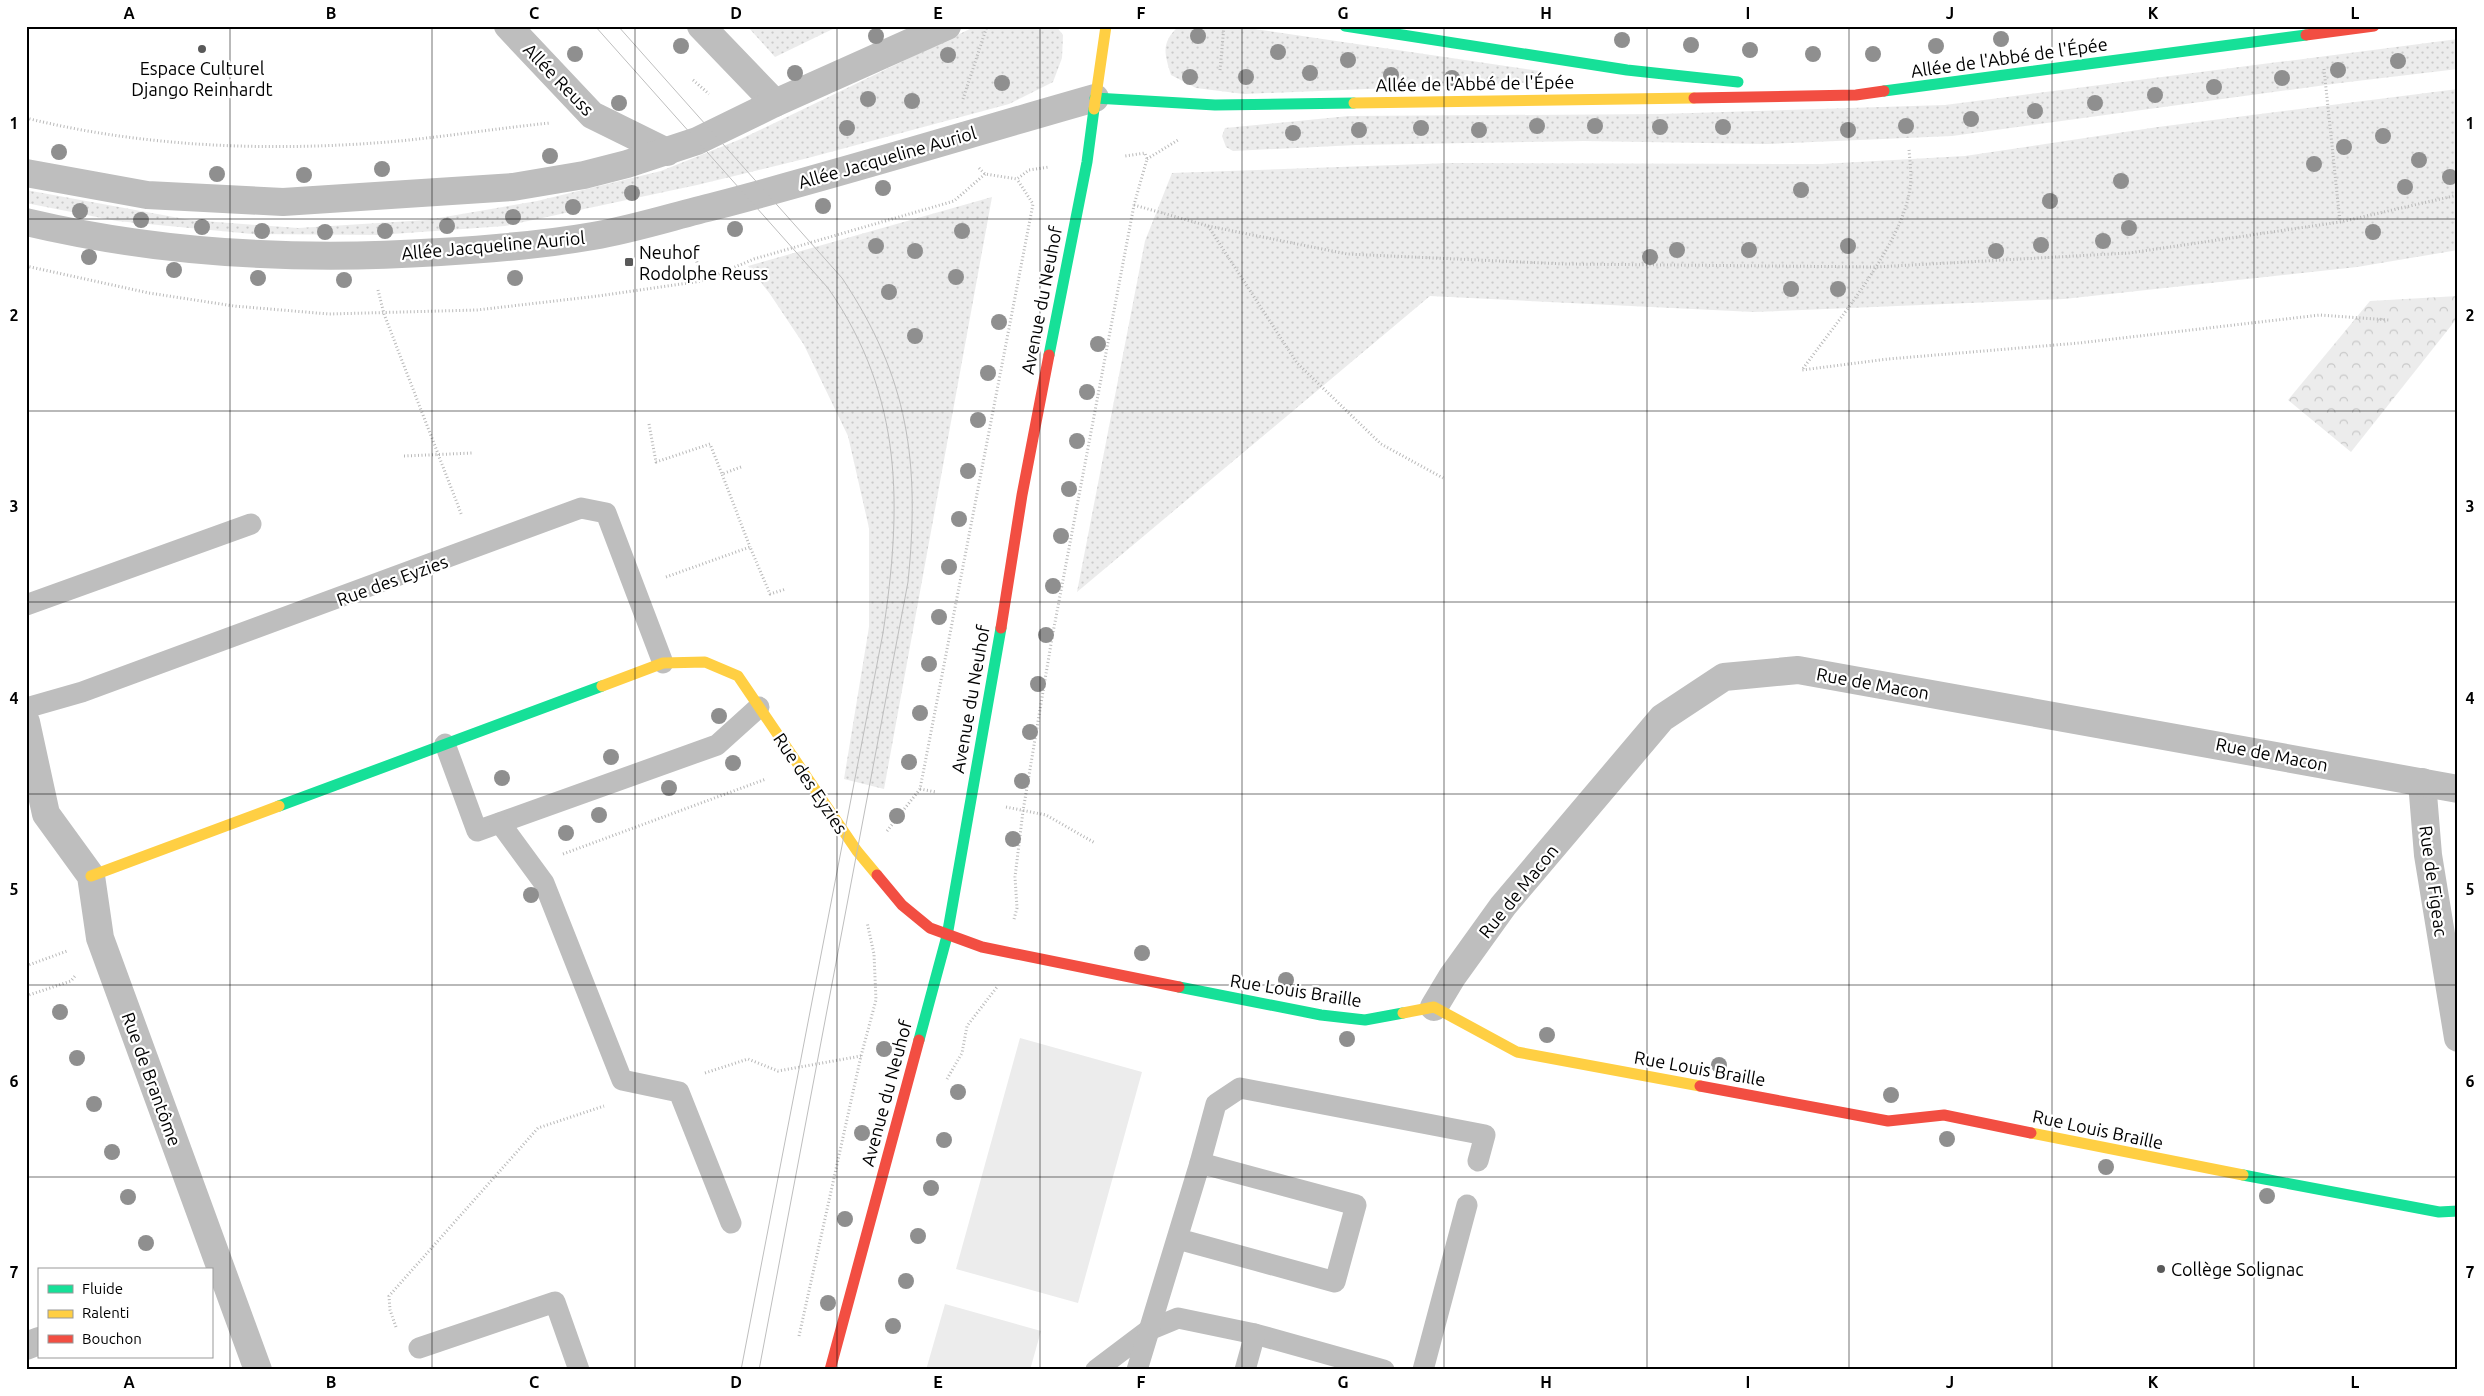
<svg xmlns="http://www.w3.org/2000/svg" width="2484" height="1396" font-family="Ubuntu,sans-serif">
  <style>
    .grass { fill: url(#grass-dots) }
    .forest { fill: url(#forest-crowns) }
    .pitch { fill: #ececec }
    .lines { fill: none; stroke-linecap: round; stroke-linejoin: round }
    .path { stroke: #b9b9b9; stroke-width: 3; stroke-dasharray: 1 2.5; stroke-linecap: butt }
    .lane { stroke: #bebebe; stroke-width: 21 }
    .street { stroke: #bebebe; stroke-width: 28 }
    .fast { stroke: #16e098; stroke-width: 11 }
    .slow { stroke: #ffcf43; stroke-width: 11 }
    .jam { stroke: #f24e42; stroke-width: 11 }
    .tram { stroke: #bebebe; stroke-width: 1 }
    .tree { fill: #8f8f8f }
    .grid { fill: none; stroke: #000; stroke-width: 1; stroke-opacity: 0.55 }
    .poi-dot { fill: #595959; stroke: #fff; stroke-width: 2 }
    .labels { text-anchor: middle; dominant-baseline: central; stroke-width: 4.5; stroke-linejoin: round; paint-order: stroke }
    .street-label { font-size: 18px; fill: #000; stroke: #fff }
    .poi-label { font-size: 18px; fill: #000; stroke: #fff; text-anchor: start }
    .neatline { fill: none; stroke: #000; stroke-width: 2 }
    .grid-label { font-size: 16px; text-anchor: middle; font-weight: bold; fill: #000 }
  </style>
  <defs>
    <pattern id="grass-dots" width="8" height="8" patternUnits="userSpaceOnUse" patternTransform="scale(1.25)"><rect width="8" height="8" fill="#ececec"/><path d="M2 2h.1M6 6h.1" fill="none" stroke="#c9c9c9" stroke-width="1.8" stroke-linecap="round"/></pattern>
    <pattern id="forest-crowns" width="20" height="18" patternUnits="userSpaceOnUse" patternTransform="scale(1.25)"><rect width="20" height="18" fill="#ececec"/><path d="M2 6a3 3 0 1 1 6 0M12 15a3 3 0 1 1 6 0" fill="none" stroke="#c9c9c9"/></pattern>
  </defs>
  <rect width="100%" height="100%" fill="#fff"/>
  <g class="grass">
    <path d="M747,26H839L775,57Z"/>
    <path d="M976,26H1056L1063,35L1062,58L1053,82L1009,104L808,158L697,185L505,226L378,235L252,234L117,221L26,203V190L190,220L298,228L427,220L537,201L661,171L741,139Z"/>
    <path d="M1179,26H1234L1540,71V82L1244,94L1196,88L1171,75C1164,53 1161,42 1179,26Z"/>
    <path d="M2458,39V69L2340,83L1952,136L1767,144L1584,141L1356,145L1233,151L1226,147L1222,136L1225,128L1349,116L1661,114L1945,105Z"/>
    <path d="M2458,89V250L2357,267L2064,299L1754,312L1430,296L1077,592L1145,241L1172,173L1451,163L1822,164L1965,156L2158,127Z"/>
    <path d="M992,197L884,789L844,779L869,627V528L848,436L804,345L770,294L748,266Z"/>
  </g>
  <path class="forest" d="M2458,296V317L2351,452L2288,400L2370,301Z"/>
  <g class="pitch">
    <path d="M1020,1038L1142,1072L1078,1303L956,1269Z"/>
    <path d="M945,1304L1041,1331L1030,1370H926Z"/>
  </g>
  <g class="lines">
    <g class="path">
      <path d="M26,30L31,26"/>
      <path d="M2324,69L2340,222"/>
      <path d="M1220,70L1224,26"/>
      <path d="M693,80L709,94"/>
      <path d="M963,99L987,26"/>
      <path d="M26,118C147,148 276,152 399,141C450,136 500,128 550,123"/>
      <path d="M1909,150C1910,162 1912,176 1910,188C1903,244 1835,324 1802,370L1888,359L2079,343L2320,315L2389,320"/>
      <path d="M1147,159L1178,140"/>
      <path d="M979,168L985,174L1017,179L1029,170L1049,167"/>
      <path d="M1134,205L1208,226L1297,363L1381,444L1443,478"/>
      <path d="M1208,226L1347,254L1565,264L1876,267L2129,253L2340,222L2458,195"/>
      <path d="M693,248L702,281"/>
      <path d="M26,266L149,293L234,306L329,314L477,310L598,296L702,281L754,259L954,201L985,174"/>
      <path d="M378,290L384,314L462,516"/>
      <path d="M649,424L656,462L710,444L722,474"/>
      <path d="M404,456L473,453"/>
      <path d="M741,467L722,474L750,547"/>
      <path d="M666,577L750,547L770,594L786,589"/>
      <path d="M920,789L936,792"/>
      <path d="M1006,807L1046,815L1095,843"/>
      <path d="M887,831L920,789L1033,204L1017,179"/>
      <path d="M563,854L766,779"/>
      <path d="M1014,919L1017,908L1015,877L1023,811L1052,638L1134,205L1147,159L1145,153L1125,156"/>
      <path d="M26,966L67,951"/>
      <path d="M26,996L71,981L75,976"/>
      <path d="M705,1073L748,1059L778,1071L861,1056"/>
      <path d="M947,1079L962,1053L967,1026L997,987"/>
      <path d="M396,1327L390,1310L389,1296L538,1128L604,1106"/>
      <path d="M799,1336L861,1056L876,1000L874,954L867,922"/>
    </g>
    <g class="lane">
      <path d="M26,605L251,524"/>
      <path d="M26,708L82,692L581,508L606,513L663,663"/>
      <path d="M445,744L477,831L717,745L759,707"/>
      <path d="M500,823L544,883L622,1080L679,1092L731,1223"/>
      <path d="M1200,1163L1216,1104L1240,1088L1485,1135L1478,1161"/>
      <path d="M419,1348L555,1302L579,1370"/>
      <path d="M1096,1370L1149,1330L1178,1318L1255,1334L1384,1370"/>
      <path d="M1137,1370L1200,1163L1356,1205L1335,1282L1178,1239"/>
      <path d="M1245,1370L1255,1334"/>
      <path d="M1423,1370L1467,1205"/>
    </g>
    <g class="street">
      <path d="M508,26L592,115L667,152"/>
      <path d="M701,26L775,103"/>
      <path d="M26,173L147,195L283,202L513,187L584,175L627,164L697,141L775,103L947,26"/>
      <path d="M26,222C161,254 302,261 440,252C491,249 542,245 593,236C634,229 674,216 715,206C842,173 968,134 1095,98"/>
      <path d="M26,722L46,814L91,876L100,938L258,1370"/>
      <path d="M2422,782L2428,855L2458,1038"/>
      <path d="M1434,1007L1452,977L1503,906L1662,718L1724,677L1798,670L2458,789"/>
      <path d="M26,1346L39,1341"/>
    </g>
    <g class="fast">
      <path d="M1345,26L1627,70L1738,82"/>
      <path d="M1884,91L2306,35"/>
      <path d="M1095,98L1215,105L1354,103"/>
      <path d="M1049,355L1087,162L1094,109"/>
      <path d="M279,806L602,686"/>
      <path d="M1179,987L1321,1015L1365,1020L1403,1013"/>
      <path d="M919,1040L947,936L1001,628"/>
      <path d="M2243,1175L2439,1212L2458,1211"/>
    </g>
    <g class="slow">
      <path d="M1354,103L1694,98"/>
      <path d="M1094,109L1106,26"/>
      <path d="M602,686L663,663L705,662L738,676L857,851L877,875"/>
      <path d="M91,876L279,806"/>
      <path d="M1403,1013L1434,1007L1517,1052L1700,1086"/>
      <path d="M2031,1133L2243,1175"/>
    </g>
    <g class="jam">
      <path d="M2306,35L2374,26"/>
      <path d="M1694,98L1856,95L1884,91"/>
      <path d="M1001,628L1022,495L1049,355"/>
      <path d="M877,875L902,905L930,928L982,947L1179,987"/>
      <path d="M1700,1086L1888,1121L1944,1115L2031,1133"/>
      <path d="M830,1370L919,1040"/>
    </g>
    <g class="tram">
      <path d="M595,26L828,288C904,397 902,507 883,633L741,1370"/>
      <path d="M618,26L842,278C909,378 920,463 908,582L759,1370"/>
    </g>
  </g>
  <g class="tree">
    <circle cx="876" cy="36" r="8"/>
    <circle cx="1198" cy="36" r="8"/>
    <circle cx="2001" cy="39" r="8"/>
    <circle cx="1622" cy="40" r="8"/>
    <circle cx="1691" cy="45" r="8"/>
    <circle cx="681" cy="46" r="8"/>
    <circle cx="1936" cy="46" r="8"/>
    <circle cx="1750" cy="50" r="8"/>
    <circle cx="1278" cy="52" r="8"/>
    <circle cx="575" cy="54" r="8"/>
    <circle cx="1813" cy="54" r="8"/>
    <circle cx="1873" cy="54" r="8"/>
    <circle cx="948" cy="55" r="8"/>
    <circle cx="1348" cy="60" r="8"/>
    <circle cx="2398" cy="61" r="8"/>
    <circle cx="2338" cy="70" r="8"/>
    <circle cx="795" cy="73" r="8"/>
    <circle cx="1310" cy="73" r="8"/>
    <circle cx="1391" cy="75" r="8"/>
    <circle cx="1190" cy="77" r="8"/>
    <circle cx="1246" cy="77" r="8"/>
    <circle cx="1452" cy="78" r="8"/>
    <circle cx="2282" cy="78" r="8"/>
    <circle cx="1002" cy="83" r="8"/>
    <circle cx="2214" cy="87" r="8"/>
    <circle cx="2155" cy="95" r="8"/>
    <circle cx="868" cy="99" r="8"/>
    <circle cx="912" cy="101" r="8"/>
    <circle cx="619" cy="103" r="8"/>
    <circle cx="2095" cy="103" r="8"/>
    <circle cx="2035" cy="111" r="8"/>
    <circle cx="1971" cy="119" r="8"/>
    <circle cx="1537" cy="126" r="8"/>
    <circle cx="1595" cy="126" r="8"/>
    <circle cx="1906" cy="126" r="8"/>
    <circle cx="1660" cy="127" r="8"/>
    <circle cx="1723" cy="127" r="8"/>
    <circle cx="847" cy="128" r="8"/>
    <circle cx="1421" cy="128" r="8"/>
    <circle cx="1359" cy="130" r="8"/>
    <circle cx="1479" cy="130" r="8"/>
    <circle cx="1848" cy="130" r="8"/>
    <circle cx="1293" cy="133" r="8"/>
    <circle cx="2383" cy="136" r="8"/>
    <circle cx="2344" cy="147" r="8"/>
    <circle cx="59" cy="152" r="8"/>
    <circle cx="550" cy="156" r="8"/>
    <circle cx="2419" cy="160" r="8"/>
    <circle cx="2314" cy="164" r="8"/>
    <circle cx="382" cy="169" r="8"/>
    <circle cx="217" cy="174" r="8"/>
    <circle cx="304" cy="175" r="8"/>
    <circle cx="2450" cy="177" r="8"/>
    <circle cx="2121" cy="181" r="8"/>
    <circle cx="2405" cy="187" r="8"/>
    <circle cx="883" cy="188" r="8"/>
    <circle cx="1801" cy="190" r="8"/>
    <circle cx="632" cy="193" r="8"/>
    <circle cx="2050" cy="201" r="8"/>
    <circle cx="823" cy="206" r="8"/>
    <circle cx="573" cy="207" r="8"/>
    <circle cx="80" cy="211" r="8"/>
    <circle cx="513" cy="217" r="8"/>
    <circle cx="141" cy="220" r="8"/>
    <circle cx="447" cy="226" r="8"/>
    <circle cx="202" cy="227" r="8"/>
    <circle cx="2129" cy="228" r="8"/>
    <circle cx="735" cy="229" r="8"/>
    <circle cx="262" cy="231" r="8"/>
    <circle cx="385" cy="231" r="8"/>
    <circle cx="962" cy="231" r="8"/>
    <circle cx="325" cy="232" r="8"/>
    <circle cx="2373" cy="232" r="8"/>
    <circle cx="2103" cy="241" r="8"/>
    <circle cx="2041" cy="245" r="8"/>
    <circle cx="876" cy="246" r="8"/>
    <circle cx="1848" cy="246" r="8"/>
    <circle cx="1677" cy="250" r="8"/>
    <circle cx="1749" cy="250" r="8"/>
    <circle cx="915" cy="251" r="8"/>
    <circle cx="1996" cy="251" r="8"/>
    <circle cx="89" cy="257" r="8"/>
    <circle cx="1650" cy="257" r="8"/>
    <circle cx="174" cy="270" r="8"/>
    <circle cx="956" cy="277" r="8"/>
    <circle cx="258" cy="278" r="8"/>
    <circle cx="515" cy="278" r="8"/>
    <circle cx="344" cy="280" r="8"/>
    <circle cx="1791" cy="289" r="8"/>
    <circle cx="1838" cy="289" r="8"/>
    <circle cx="889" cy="292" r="8"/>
    <circle cx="999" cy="322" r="8"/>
    <circle cx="915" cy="336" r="8"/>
    <circle cx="1098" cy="344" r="8"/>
    <circle cx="988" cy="373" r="8"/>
    <circle cx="1087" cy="392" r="8"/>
    <circle cx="978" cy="420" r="8"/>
    <circle cx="1077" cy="441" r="8"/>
    <circle cx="968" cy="471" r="8"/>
    <circle cx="1069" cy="489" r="8"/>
    <circle cx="959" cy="519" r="8"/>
    <circle cx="1061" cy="536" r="8"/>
    <circle cx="949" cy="567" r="8"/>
    <circle cx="1053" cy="586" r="8"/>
    <circle cx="939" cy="617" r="8"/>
    <circle cx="1046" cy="635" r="8"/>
    <circle cx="929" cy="664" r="8"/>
    <circle cx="1038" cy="684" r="8"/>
    <circle cx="920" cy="713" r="8"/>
    <circle cx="719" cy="716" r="8"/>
    <circle cx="1030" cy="732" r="8"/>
    <circle cx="611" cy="757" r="8"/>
    <circle cx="909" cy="762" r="8"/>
    <circle cx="733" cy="763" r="8"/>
    <circle cx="502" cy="778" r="8"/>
    <circle cx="1022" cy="781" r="8"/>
    <circle cx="669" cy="788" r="8"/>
    <circle cx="599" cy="815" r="8"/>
    <circle cx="897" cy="816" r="8"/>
    <circle cx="566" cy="833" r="8"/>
    <circle cx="1013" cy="839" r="8"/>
    <circle cx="531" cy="895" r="8"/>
    <circle cx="1142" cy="953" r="8"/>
    <circle cx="1286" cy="980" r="8"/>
    <circle cx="60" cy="1012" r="8"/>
    <circle cx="1547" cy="1035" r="8"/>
    <circle cx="1347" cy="1039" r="8"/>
    <circle cx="884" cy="1049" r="8"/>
    <circle cx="77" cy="1058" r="8"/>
    <circle cx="1719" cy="1065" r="8"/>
    <circle cx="958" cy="1092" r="8"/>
    <circle cx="1891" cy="1095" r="8"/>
    <circle cx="94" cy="1104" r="8"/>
    <circle cx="862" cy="1133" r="8"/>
    <circle cx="1947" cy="1139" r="8"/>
    <circle cx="944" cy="1140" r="8"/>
    <circle cx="112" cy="1152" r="8"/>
    <circle cx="2106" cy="1167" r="8"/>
    <circle cx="931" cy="1188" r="8"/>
    <circle cx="2267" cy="1196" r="8"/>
    <circle cx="128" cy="1197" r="8"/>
    <circle cx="845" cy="1219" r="8"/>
    <circle cx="918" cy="1236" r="8"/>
    <circle cx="146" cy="1243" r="8"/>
    <circle cx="906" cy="1281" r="8"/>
    <circle cx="828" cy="1303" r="8"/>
    <circle cx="893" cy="1326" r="8"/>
  </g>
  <path class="grid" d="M230,26V1370M432,26V1370M635,26V1370M837,26V1370M1040,26V1370M1242,26V1370M1444,26V1370M1647,26V1370M1849,26V1370M2052,26V1370M2254,26V1370M26,219H2458M26,411H2458M26,602H2458M26,794H2458M26,985H2458M26,1177H2458"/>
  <g class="poi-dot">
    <circle cx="202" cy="49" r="5"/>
    <rect x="624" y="257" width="10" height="10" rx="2.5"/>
    <circle cx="2161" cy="1269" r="5"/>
  </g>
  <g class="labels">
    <g class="street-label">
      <text transform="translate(2009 57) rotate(-8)">Allée de l'Abbé de l'Épée</text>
      <text transform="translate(559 79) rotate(46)">Allée Reuss</text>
      <text transform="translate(1475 83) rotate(-1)">Allée de l'Abbé de l'Épée</text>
      <text transform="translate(887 157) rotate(-16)">Allée Jacqueline Auriol</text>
      <text transform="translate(493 245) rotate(-5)">Allée Jacqueline Auriol</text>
      <text transform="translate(1041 300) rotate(-79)">Avenue du Neuhof</text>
      <text transform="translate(392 580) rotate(-20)">Rue des Eyzies</text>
      <text transform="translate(1873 683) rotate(10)">Rue de Macon</text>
      <text transform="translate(970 699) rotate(-80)">Avenue du Neuhof</text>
      <text transform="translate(2272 754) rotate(11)">Rue de Macon</text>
      <text transform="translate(811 783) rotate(56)">Rue des Eyzies</text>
      <text transform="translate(2434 881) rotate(82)">Rue de Figeac</text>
      <text transform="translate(1518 891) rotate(-51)">Rue de Macon</text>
      <text transform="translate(1296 990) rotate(9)">Rue Louis Braille</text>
      <text transform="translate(1700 1068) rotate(10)">Rue Louis Braille</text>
      <text transform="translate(152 1079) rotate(70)">Rue de Brantôme</text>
      <text transform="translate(886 1093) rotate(-75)">Avenue du Neuhof</text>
      <text transform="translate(2098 1129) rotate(12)">Rue Louis Braille</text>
    </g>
    <g class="poi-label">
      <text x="202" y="68" text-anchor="middle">Espace Culturel<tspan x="202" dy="21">Django Reinhardt</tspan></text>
      <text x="639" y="252">Neuhof<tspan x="639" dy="21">Rodolphe Reuss</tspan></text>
      <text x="2171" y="1269">Collège Solignac</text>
    </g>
  </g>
  <rect width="2484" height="1396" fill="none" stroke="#ffffff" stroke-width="55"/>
  <rect x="38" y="1268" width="175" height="90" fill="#ffffff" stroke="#999999"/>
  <rect x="48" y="1285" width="25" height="8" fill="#16e098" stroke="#999999"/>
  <text x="82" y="1294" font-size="15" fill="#000000">Fluide</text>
  <rect x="48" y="1310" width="25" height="8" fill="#ffcf43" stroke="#999999"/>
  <text x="82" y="1318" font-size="15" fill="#000000">Ralenti</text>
  <rect x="48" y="1335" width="25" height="8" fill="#f24e42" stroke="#999999"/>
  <text x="82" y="1344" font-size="15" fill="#000000">Bouchon</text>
  <rect x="28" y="28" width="2428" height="1340" class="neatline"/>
  <g class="grid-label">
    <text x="129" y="19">A</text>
    <text x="331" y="19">B</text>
    <text x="534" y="19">C</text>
    <text x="736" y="19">D</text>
    <text x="938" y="19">E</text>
    <text x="1141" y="19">F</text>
    <text x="1343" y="19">G</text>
    <text x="1546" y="19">H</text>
    <text x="1748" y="19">I</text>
    <text x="1950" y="19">J</text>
    <text x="2153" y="19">K</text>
    <text x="2355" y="19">L</text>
    <text x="14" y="129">1</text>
    <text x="2470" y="129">1</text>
    <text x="14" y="321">2</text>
    <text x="2470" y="321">2</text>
    <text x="14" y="512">3</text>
    <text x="2470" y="512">3</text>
    <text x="14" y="704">4</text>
    <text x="2470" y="704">4</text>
    <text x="14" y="895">5</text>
    <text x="2470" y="895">5</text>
    <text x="14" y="1087">6</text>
    <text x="2470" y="1087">6</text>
    <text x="14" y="1278">7</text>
    <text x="2470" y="1278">7</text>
    <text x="129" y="1388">A</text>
    <text x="331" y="1388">B</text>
    <text x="534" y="1388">C</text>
    <text x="736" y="1388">D</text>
    <text x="938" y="1388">E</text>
    <text x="1141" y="1388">F</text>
    <text x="1343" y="1388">G</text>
    <text x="1546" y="1388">H</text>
    <text x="1748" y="1388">I</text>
    <text x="1950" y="1388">J</text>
    <text x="2153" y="1388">K</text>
    <text x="2355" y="1388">L</text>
  </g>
</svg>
